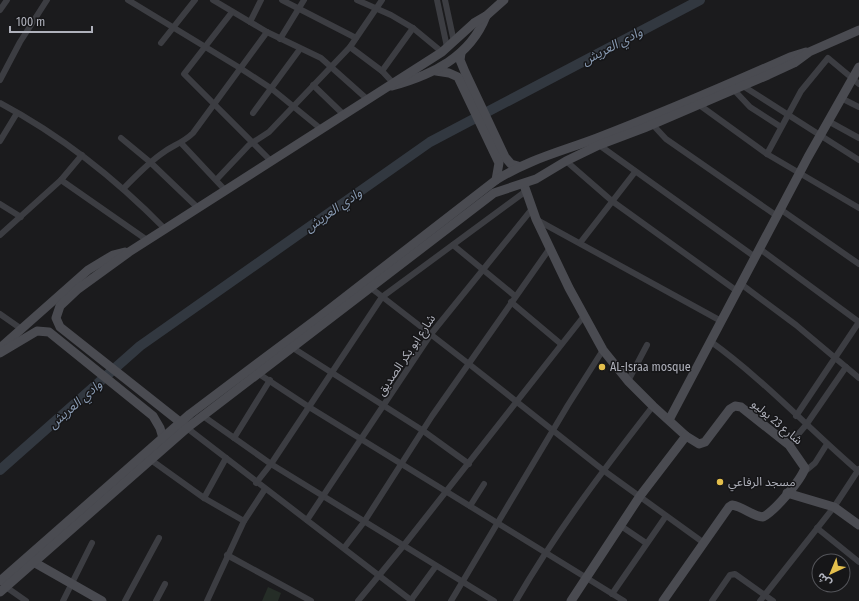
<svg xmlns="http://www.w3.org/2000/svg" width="859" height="601" font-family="'Fira Sans Condensed','Noto Sans Arabic',sans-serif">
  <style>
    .green { fill: #252d27 }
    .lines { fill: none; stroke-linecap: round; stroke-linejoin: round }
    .river { stroke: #323840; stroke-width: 10 }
    .street { stroke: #3c3d42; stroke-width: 6 }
    .secondary { stroke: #4a4b51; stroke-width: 9 }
    .poi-dot { fill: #e4bf4c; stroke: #161618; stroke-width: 1.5 }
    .labels { text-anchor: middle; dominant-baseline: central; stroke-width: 3; stroke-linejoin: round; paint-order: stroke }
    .street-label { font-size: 12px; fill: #afb1bb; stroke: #161618 }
    .poi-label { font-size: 12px; fill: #afb1bb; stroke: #161618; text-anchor: start }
    .water-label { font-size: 13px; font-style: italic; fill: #899bb3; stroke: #161618 }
  </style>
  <rect width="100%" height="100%" fill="#1b1b1d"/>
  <path class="green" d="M268,587L281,593L278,601H262Z"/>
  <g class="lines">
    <path class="river" d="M0,470L140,346L430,142L700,0"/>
    <g class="street">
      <path d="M128,0L240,68L272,89L321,129"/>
      <path d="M213,0L267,32L321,58L367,99"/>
      <path d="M282,0L356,38"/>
      <path d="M357,0L391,15L413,28L442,52"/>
      <path d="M437,0L447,47"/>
      <path d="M445,0L454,42"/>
      <path d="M0,10L7,0"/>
      <path d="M232,12L184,74L272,162"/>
      <path d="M250,22L261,0"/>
      <path d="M280,39L304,0"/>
      <path d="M161,43L195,0"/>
      <path d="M350,47L382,71L395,85"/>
      <path d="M382,71L413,28"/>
      <path d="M0,80L20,42L47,0"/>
      <path d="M313,85L343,114"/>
      <path d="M743,86L859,160"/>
      <path d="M734,90L750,107L781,127"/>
      <path d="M841,98L859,107"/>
      <path d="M0,103C62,136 116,179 165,229"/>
      <path d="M698,104L767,154L859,208"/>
      <path d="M253,113L300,49"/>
      <path d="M828,121L859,138"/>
      <path d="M653,125L666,139L777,216"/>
      <path d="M121,138L150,162L198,208"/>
      <path d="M0,141L17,113"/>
      <path d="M181,143L225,190"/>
      <path d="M599,145L755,257"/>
      <path d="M767,154L801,91L828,58L859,84"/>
      <path d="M566,161L612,201L737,291"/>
      <path d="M217,179L249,145L269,132L350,47L382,0"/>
      <path d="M61,180L147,240"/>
      <path d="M124,188C137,175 149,162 164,152C174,145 184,142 193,133L267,32"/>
      <path d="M0,204L21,217"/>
      <path d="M780,209L859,264"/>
      <path d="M537,220L721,321"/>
      <path d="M0,235L61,180L82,155"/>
      <path d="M580,243L635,172"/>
      <path d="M453,245L515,296"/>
      <path d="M760,249L859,322"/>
      <path d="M741,284L796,325L859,378"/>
      <path d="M371,288L469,364L603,470L704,543"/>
      <path d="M511,302L561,344"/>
      <path d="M0,314L20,328"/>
      <path d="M710,341C763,379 808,428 858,471"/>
      <path d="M293,348L422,430L469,464"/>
      <path d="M259,374L309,407L624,601"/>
      <path d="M628,381L647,345"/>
      <path d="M203,416L271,464L494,601"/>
      <path d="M796,416L859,322"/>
      <path d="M187,428L412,601"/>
      <path d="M234,438L270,380"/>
      <path d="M789,445L806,425L846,367"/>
      <path d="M151,460L204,498L244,521"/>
      <path d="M803,473L815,463L827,444"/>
      <path d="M256,483L271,464L382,297L526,191"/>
      <path d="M204,498L226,458"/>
      <path d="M470,506L484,484"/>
      <path d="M307,520L431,334L532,209"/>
      <path d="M621,526L646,543"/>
      <path d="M817,528L859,562"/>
      <path d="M344,548L364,522L432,416L550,248"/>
      <path d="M227,555L311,601"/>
      <path d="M6,587L26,601"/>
      <path d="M612,594L666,516"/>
      <path d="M411,600L436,566"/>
      <path d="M63,601L92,543"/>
      <path d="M125,601L159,538"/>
      <path d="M156,601L165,584"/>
      <path d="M207,601L244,521L265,489"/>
      <path d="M358,601L404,545L584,316"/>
      <path d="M451,601L568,405L603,350"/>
      <path d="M516,601C556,532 604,469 653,406"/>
      <path d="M712,601L730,575L735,574L773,601"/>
      <path d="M760,601L834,507L859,469"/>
    </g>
    <g class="secondary">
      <path d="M461,53L460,60L465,72L505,157L511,164L518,166"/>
      <path d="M436,71L449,73L458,77L499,163L496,180"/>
      <path d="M392,86C432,75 470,57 486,16"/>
      <path d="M524,185L536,219L569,288L603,350L628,381L653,406L686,436L699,444L705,442L730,409L735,406L741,407L789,445L805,468C801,480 775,511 763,517C752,516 744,507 732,505L729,507L663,601"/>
      <path d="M0,348L88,270L113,255L125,252"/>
      <path d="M0,353L37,331L49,332L153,416L160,428L163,438"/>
      <path d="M669,420L808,157L859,67"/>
      <path d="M185,426L60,327L56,318L60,306L78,289L129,252L442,52L474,23L486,16L504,0"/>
      <path d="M787,493L834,507L859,525"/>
      <path d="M30,560L102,601"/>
      <path d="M0,581L190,414L318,318L496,180C530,159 560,152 597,138C662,113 727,85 790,57L806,52"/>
      <path d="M0,592L187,428L494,193L536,179L566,161L599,145L644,128L768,75L794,63L809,52L859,30"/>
      <path d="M571,601L640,496L686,436"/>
    </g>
  </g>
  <g class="poi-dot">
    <circle cx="602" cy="367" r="4"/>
    <circle cx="720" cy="482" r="4"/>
  </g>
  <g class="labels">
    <g class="street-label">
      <text transform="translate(406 355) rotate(-56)">شارع ابو بكر الصديق</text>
      <text transform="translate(777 422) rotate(40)">شارع 23 يوليو</text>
    </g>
    <g class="poi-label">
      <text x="610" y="367">AL-Israa mosque</text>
      <text x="728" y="482">مسجد الرفاعي</text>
    </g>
    <g class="water-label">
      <text transform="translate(612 46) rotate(-28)">وادي العريش</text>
      <text transform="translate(333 210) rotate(-35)">وادي العريش</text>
      <text transform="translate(75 404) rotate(-41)">وادي العريش</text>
    </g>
  </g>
  <g transform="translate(831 573) rotate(224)"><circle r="19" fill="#161618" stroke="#535459"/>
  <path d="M0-3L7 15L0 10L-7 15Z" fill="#e4bf4c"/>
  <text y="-6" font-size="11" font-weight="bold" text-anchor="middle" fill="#afb1bb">ش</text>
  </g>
  <path d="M10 26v6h82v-6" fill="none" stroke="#afb1bb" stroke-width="2"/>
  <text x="16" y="26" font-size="12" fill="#afb1bb" stroke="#161618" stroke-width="3" paint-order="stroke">100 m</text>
</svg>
